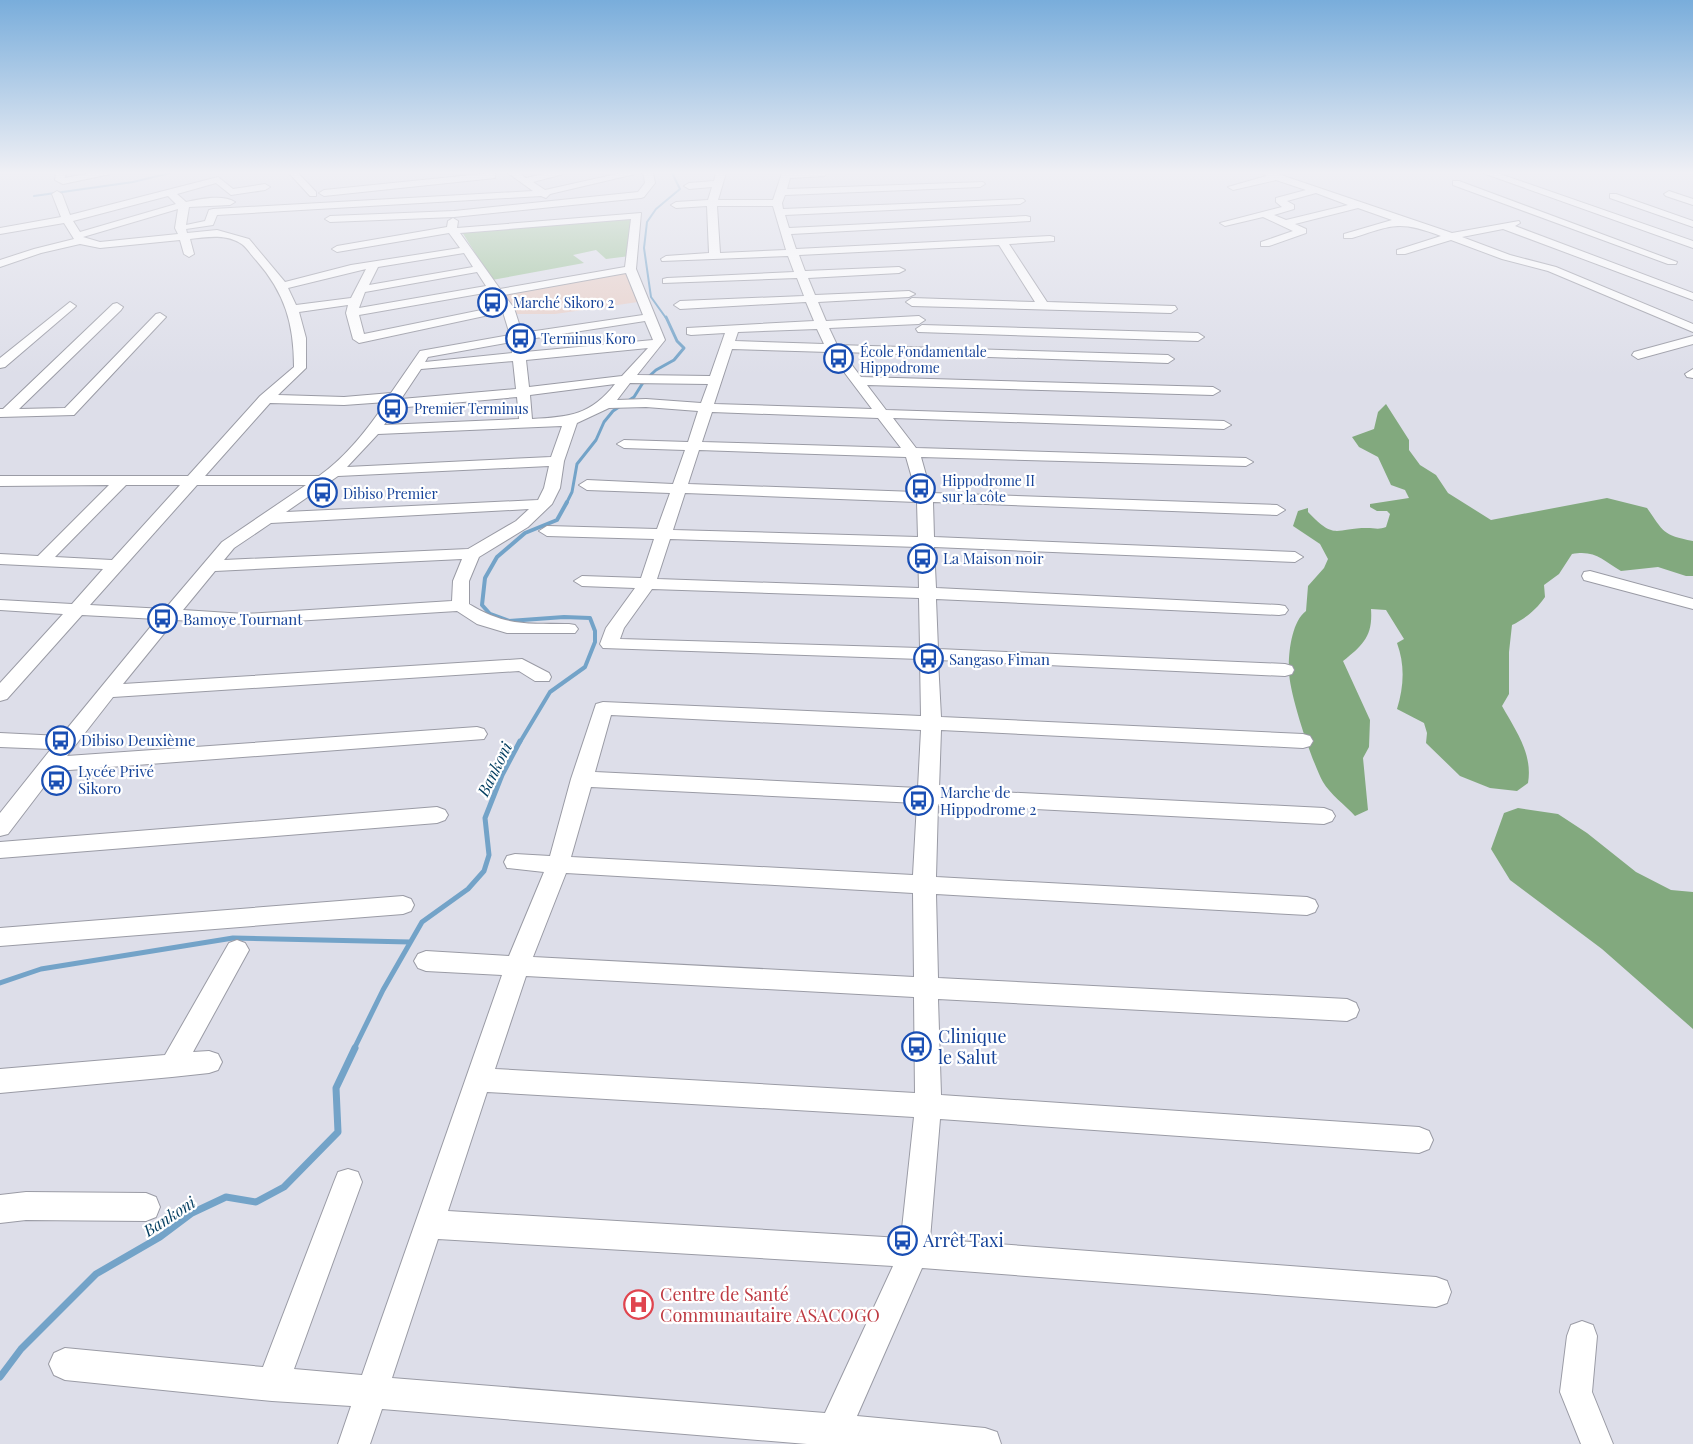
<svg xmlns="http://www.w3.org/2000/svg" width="1693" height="1444" font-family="'Playfair Display',serif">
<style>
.commercial{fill:#e8cfc8}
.green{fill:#9ec39b}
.forest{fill:#82a97e}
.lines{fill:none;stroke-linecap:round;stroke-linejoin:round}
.stream-far4{stroke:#73a3c8;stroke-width:2}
.stream-far3{stroke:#73a3c8;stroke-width:3}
.stream-far2{stroke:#73a3c8;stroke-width:4}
.stream-far1{stroke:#73a3c8;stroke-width:5}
.stream{stroke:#73a3c8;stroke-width:7}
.minor-casing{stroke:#9a9ba5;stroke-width:2}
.minor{fill:#fff;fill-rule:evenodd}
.labels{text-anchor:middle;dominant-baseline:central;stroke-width:4.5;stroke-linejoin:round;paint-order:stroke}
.far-transit-label{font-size:14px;fill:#164399;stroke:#fff;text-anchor:start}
.transit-label{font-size:15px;fill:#164399;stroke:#fff;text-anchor:start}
.water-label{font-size:16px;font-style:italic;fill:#003c5f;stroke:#fff}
.near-transit-label{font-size:18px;fill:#164399;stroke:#fff;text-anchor:start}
.near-health-label{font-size:18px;fill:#be3a42;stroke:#fff;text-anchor:start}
</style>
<rect width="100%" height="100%" fill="#dddee9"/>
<!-- commercial -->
<path class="commercial" d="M627,272L645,301L555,314H517L504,293Z"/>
<!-- green -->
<path class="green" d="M630,217V256L606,259L596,250L573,255L584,263L492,280L462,232Z"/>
<!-- forest -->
<path class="forest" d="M1386,404L1409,440V450L1420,465L1436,475L1448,493L1491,520L1607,498L1647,508C1664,532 1662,535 1693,541V576H1686L1658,567L1621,571C1602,560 1596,550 1572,554L1559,574L1544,585L1545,597C1536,610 1526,618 1512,625L1509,652V694L1502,706C1516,731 1533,754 1528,783L1517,791L1490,788L1460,776L1426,743L1427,733L1424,723L1397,709C1404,686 1405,665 1397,643L1404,639L1386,610L1371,609C1373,636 1363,645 1343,661L1370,720L1369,747L1363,758L1368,810L1355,816C1345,805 1330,794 1323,782C1312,762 1289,693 1289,671C1288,653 1292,621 1306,611L1308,586L1324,568L1328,559L1320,544L1293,526L1298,511L1308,508V512C1336,541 1334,528 1367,528C1374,528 1379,530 1386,527L1390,514L1387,511H1377L1370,507V504L1409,498L1405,490L1391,485L1378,457L1359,447L1352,437L1374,429L1378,412Z
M1518,808L1558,814L1587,833L1636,872L1671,890L1693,892V1029L1602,949L1510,880L1491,849L1504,813Z"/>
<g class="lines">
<!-- stream-far4 -->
<path class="stream-far4" d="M34,196L133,182L170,173
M666,318L651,297L644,248L647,222L656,209L680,189L672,173"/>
<!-- stream-far3 -->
<path class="stream-far3" d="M566,504L572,492L577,464L596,440L604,422L613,411L634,397L644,381L656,370L674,360L684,348L677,341L666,317"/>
<!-- stream-far2 -->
<path class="stream-far2" d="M520,742L550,692L585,667L595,642V631L590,618L564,617L509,621L490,614L482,605L485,578L497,557L525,533L557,520L567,502"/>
<!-- stream-far1 -->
<path class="stream-far1" d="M0,983L41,969L233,938L410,942
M354,1049L383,990L422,922L468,889L484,871L489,855L485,818L502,775L520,741"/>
<!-- stream -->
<path class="stream" d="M0,1377L21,1349L96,1274L160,1237L192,1213L226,1197L256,1202L284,1187L338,1132L336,1088L355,1048"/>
<defs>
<path id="minor" d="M56,173H66L65,178L92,173H115L63,184L55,180Z
M289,173H298L316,192V196H310Z
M491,173L495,174V178L324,196L319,193L324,190Z
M508,173H519L526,178L548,173H567L533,182L545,190L621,173H639L550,194L546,198L541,196L217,215L213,225L186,229L187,233L217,230L249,239L285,282L351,265L460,248L449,233L337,252L332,249L337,246L447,227L448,221L453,218L458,221L457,228L641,213L636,269L665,340L637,375L710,376L725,333L691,335L687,334V328L814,321L806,302L680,309L674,305L680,301L804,296L797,278L663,283V279L667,278L794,272L788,256L662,261L661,259L666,256L709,253L707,206L676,208L671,205L676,202L708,200L712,187L689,189L684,186L689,183L714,181L716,173H726L718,200H773L782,173H828L824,176L790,178L787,189L983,182L985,184L980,187L785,195L782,203L783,209L1023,199L1025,201L1020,204L785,215L789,228L1026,216L1030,217V221L791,234L796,249L1050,236L1054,237V241L1009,244L1047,302L1175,306L1177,309L1171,313L912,306L906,302L912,298L1035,302L999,245L799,255L805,271L899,267L905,270L899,273L808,278L815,295L909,291L915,294L909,297L818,302L826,321L919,316L925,320L919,324L829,328L837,345L1168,355L1174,359L1168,363L842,352L861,377L1213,387L1220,391L1213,395L867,385L886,410L1224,421L1231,425L1224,429L893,418L916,448L1246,458L1253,462L1246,466L921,457L931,493L1277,505L1285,510L1277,515L933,502L934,537L1295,552L1303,557L1295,562L934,547L936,588L1279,605L1285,606L1288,610L1285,614L1279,615L936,599L938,649L1285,664L1292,666L1294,670L1292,674L1285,676L938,660L941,717L1303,734L1310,736L1313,741L1310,746L1303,748L941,730L939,789L1324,808L1332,811L1335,816L1332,821L1324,824L938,804L936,877L1307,897L1315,900L1318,906L1315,912L1307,915L936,894L938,978L1347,999L1356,1003L1359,1010L1356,1017L1347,1021L938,999L941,1095L1419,1127L1429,1131L1433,1140L1429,1149L1419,1153L940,1119L930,1239L1436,1277L1447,1281L1451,1292L1447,1303L1436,1307L922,1268L857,1416L985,1428L997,1432L1001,1444H807L382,1409L370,1444H338L351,1406L272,1401L65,1380L54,1375L49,1364L54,1353L65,1348L263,1367L334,1182L338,1172L348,1169L358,1172L362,1182L294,1369L362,1375L502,975L426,971L418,968L414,961L418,954L426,951L509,956L544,872L507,868L504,862L507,856L515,854L550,856L571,779L596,704L603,702L921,716L920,659L603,648L600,644L606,628L635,588L582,586L574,581L582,576L641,578L654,539L547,536L539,531L547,526L657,529L670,493L587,490L579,485L587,480L673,484L685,450L624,448L617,444L624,440L688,442L698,411L646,407L609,408L577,423L564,461L560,488L552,504L528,527L479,557L469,581V604C507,627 526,623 569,624L575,625L578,629L575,633H507L477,624L457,611L245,624L175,620L123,684L522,659L549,673L551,677L549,681H535L519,671L113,697L67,756L477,727L484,729L487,734L484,739L56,771L8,834L0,836V813L51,749L0,747V733L61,736L157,619L82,615L7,699L0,701V683L63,614L0,610V600L72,604L103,569L0,564V554L38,556L109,485L0,486V476H188L260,396L294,367C294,324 285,293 256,260C251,255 246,246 240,243C225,234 207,237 190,239L194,254L189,257L184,254L180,240L100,248L80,244L41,253L0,267V260L34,249L74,239L64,223L0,234V228L61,217L52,194L57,191L62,194L70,215L218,177L233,189L265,184L270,187L265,190L231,195L216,183L177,194L186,202C200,199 223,194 235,202L230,205L189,207L186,225L205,221L209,210L213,209L533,191ZM168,196L176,204L80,232L73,221ZM717,206H773L786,250L720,253ZM178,209L175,228L178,234L100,242L83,237ZM631,219L625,267L500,289L460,233ZM464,253L473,267L369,285L378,267ZM366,269L351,298L296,305L288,288ZM477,272L486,286L359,308L365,292ZM626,273L643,315L522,333L514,308L504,295ZM490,292L501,306L364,334L359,315ZM348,305L346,313L353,339L359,343L503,312L510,335L420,351L391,393L344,397L278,395L306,368V338L299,312ZM645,321L653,340L525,352L523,340ZM817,329L824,344L735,341L738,332ZM511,342L512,353L425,362L428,357ZM648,348L622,376L529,387L526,360ZM732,349L829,352L872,409L714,404ZM513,361L516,389L401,399L421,369ZM630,383L708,384L701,403L646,399L617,400ZM615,384C591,415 569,417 532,419L530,395ZM517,397L519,419L384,425L396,408ZM386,402C368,429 346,457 319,476H205L270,403L344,405ZM712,412L878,418L901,448L702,442ZM562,426L551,457L347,467L378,434ZM699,450L906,457L916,492L688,484ZM549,466L544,488L538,500L286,512L338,476ZM126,485H180L112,560L55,557ZM197,485H306L222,542L165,609L90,605ZM685,493L917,502L918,537L673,530ZM529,509L516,521L468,549L224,560L234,548L271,523ZM670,539L918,547L919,588L657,579ZM462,559L453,581L452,601L245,614L183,610L215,571ZM652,589L919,598L920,648L620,639L624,628ZM611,715L921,730L918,788L595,772ZM591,787L917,803L913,875L571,857ZM566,873L913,893L914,977L533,957ZM526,976L914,997L915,1093L495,1069ZM487,1092L914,1117L901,1238L448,1211ZM438,1239L893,1266L825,1413L392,1378Z
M642,173H653L655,183L644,197L641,198L454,217L330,222L325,219L330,216L454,211L638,192L645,183L644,176Z
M1264,173H1275L1452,233L1519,221L1520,223L1515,226L1693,293V300L1503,229L1462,237L1510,255L1556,267L1693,324V332L1548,271L1502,259L1451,240L1405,254H1397V250L1441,236C1398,220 1394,225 1352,238H1344V234L1392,220L1358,208L1295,224L1306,229V233L1269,246H1261V242L1293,231L1263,217L1225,226L1220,223L1282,207L1276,202V198L1306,190L1276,180L1233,190L1228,187L1266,176ZM1316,193L1348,205L1286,220L1274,215L1294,209V205L1287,201Z
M1483,173H1497L1693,241V248Z
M1453,181H1459L1677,262L1676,264H1668L1453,185Z
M1669,191L1693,199V205L1666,196L1664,194Z
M1610,194H1616L1693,221V227L1610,198Z
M70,302L76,306L74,308L5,367L0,368V358Z
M117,303L123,307L121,310L19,409L65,408L156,314L160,313L166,317L74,415L0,417V409H3L113,304Z
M922,325L1198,333L1204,337L1198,341L918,332L916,329Z
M1693,336V344L1638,359L1632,355L1634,352Z
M1693,369V378L1687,377L1685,374Z
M1590,571L1693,599V609L1584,580L1582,576L1584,572Z
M437,807L445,810L448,815L445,820L437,823L0,858V842Z
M403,896L411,899L414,905L411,911L403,914L0,946V928Z
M237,940L245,943L249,950L193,1052L209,1051L218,1054L222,1062L218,1070L209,1073L172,1077L0,1093V1069L165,1055L229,943Z
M26,1192L146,1193L156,1197L160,1207L156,1217L146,1221L26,1220L0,1223V1195Z
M1582,1321L1593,1325L1597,1336L1592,1392L1613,1444H1581L1560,1392L1567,1336L1571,1325Z"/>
</defs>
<!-- minor casing -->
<use href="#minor" class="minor-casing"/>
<!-- minor -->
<use href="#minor" class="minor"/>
</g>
<!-- sky -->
<linearGradient id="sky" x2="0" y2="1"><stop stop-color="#79addb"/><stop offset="0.46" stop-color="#f0f0f5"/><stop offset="1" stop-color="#f0f0f5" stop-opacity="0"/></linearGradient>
<rect width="1693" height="375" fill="url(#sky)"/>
<!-- icons -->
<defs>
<symbol id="bus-ring" viewBox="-11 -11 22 22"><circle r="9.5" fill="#fff" stroke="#1a4fb4" stroke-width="1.5"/><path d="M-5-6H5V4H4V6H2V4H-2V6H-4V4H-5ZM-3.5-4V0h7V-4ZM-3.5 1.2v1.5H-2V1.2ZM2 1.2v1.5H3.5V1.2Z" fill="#1a4fb4"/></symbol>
<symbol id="hospital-ring" viewBox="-11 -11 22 22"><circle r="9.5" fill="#fff" stroke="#e0444e" stroke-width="1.5"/><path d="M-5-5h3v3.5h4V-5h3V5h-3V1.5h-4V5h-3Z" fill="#e0444e"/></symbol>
</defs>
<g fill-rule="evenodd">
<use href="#bus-ring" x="476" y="286" width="33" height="33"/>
<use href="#bus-ring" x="504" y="322" width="33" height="33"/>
<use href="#bus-ring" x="822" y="342" width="33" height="33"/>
<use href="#bus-ring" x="376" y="392" width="33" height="33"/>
<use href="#bus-ring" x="904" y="472" width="33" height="33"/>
<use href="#bus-ring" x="306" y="476" width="33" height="33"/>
<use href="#bus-ring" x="906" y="542" width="33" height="33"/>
<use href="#bus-ring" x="146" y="602" width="33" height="33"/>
<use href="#bus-ring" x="912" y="642" width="33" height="33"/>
<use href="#bus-ring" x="44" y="724" width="33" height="33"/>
<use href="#bus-ring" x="40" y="764" width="33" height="33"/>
<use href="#bus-ring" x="902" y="784" width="33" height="33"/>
<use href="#bus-ring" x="900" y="1030" width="33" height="33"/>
<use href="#bus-ring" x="886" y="1224" width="33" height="33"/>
<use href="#hospital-ring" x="622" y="1288" width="33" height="33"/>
</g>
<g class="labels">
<!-- far-transit labels -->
<g class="far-transit-label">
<text x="513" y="302">Marché Sikoro 2</text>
<text x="541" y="338">Terminus Koro</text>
<text x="860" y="351">École Fondamentale<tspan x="860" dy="16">Hippodrome</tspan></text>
<text x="414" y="408">Premier Terminus</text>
<text x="942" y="480">Hippodrome II<tspan x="942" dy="16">sur la côte</tspan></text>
<text x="343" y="493">Dibiso Premier</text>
</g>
<!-- transit labels -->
<g class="transit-label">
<text x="943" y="558">La Maison noir</text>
<text x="183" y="619">Bamoye Tournant</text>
<text x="949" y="659">Sangaso Fiman</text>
<text x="81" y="740">Dibiso Deuxième</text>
<text x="78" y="771">Lycée Privé<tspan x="78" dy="17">Sikoro</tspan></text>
<text x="940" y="792">Marche de<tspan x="940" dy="17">Hippodrome 2</tspan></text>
</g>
<!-- water labels -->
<g class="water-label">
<text transform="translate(494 769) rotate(-64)">Bankoni</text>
<text transform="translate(169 1216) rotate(-33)">Bankoni</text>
</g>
<!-- near-transit labels -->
<g class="near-transit-label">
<text x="938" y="1036">Clinique<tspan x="938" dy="21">le Salut</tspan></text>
<text x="923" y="1240">Arrêt Taxi</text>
</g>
<!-- near-health labels -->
<g class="near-health-label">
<text x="660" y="1294">Centre de Santé<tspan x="660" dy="21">Communautaire ASACOGO</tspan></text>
</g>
</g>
</svg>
